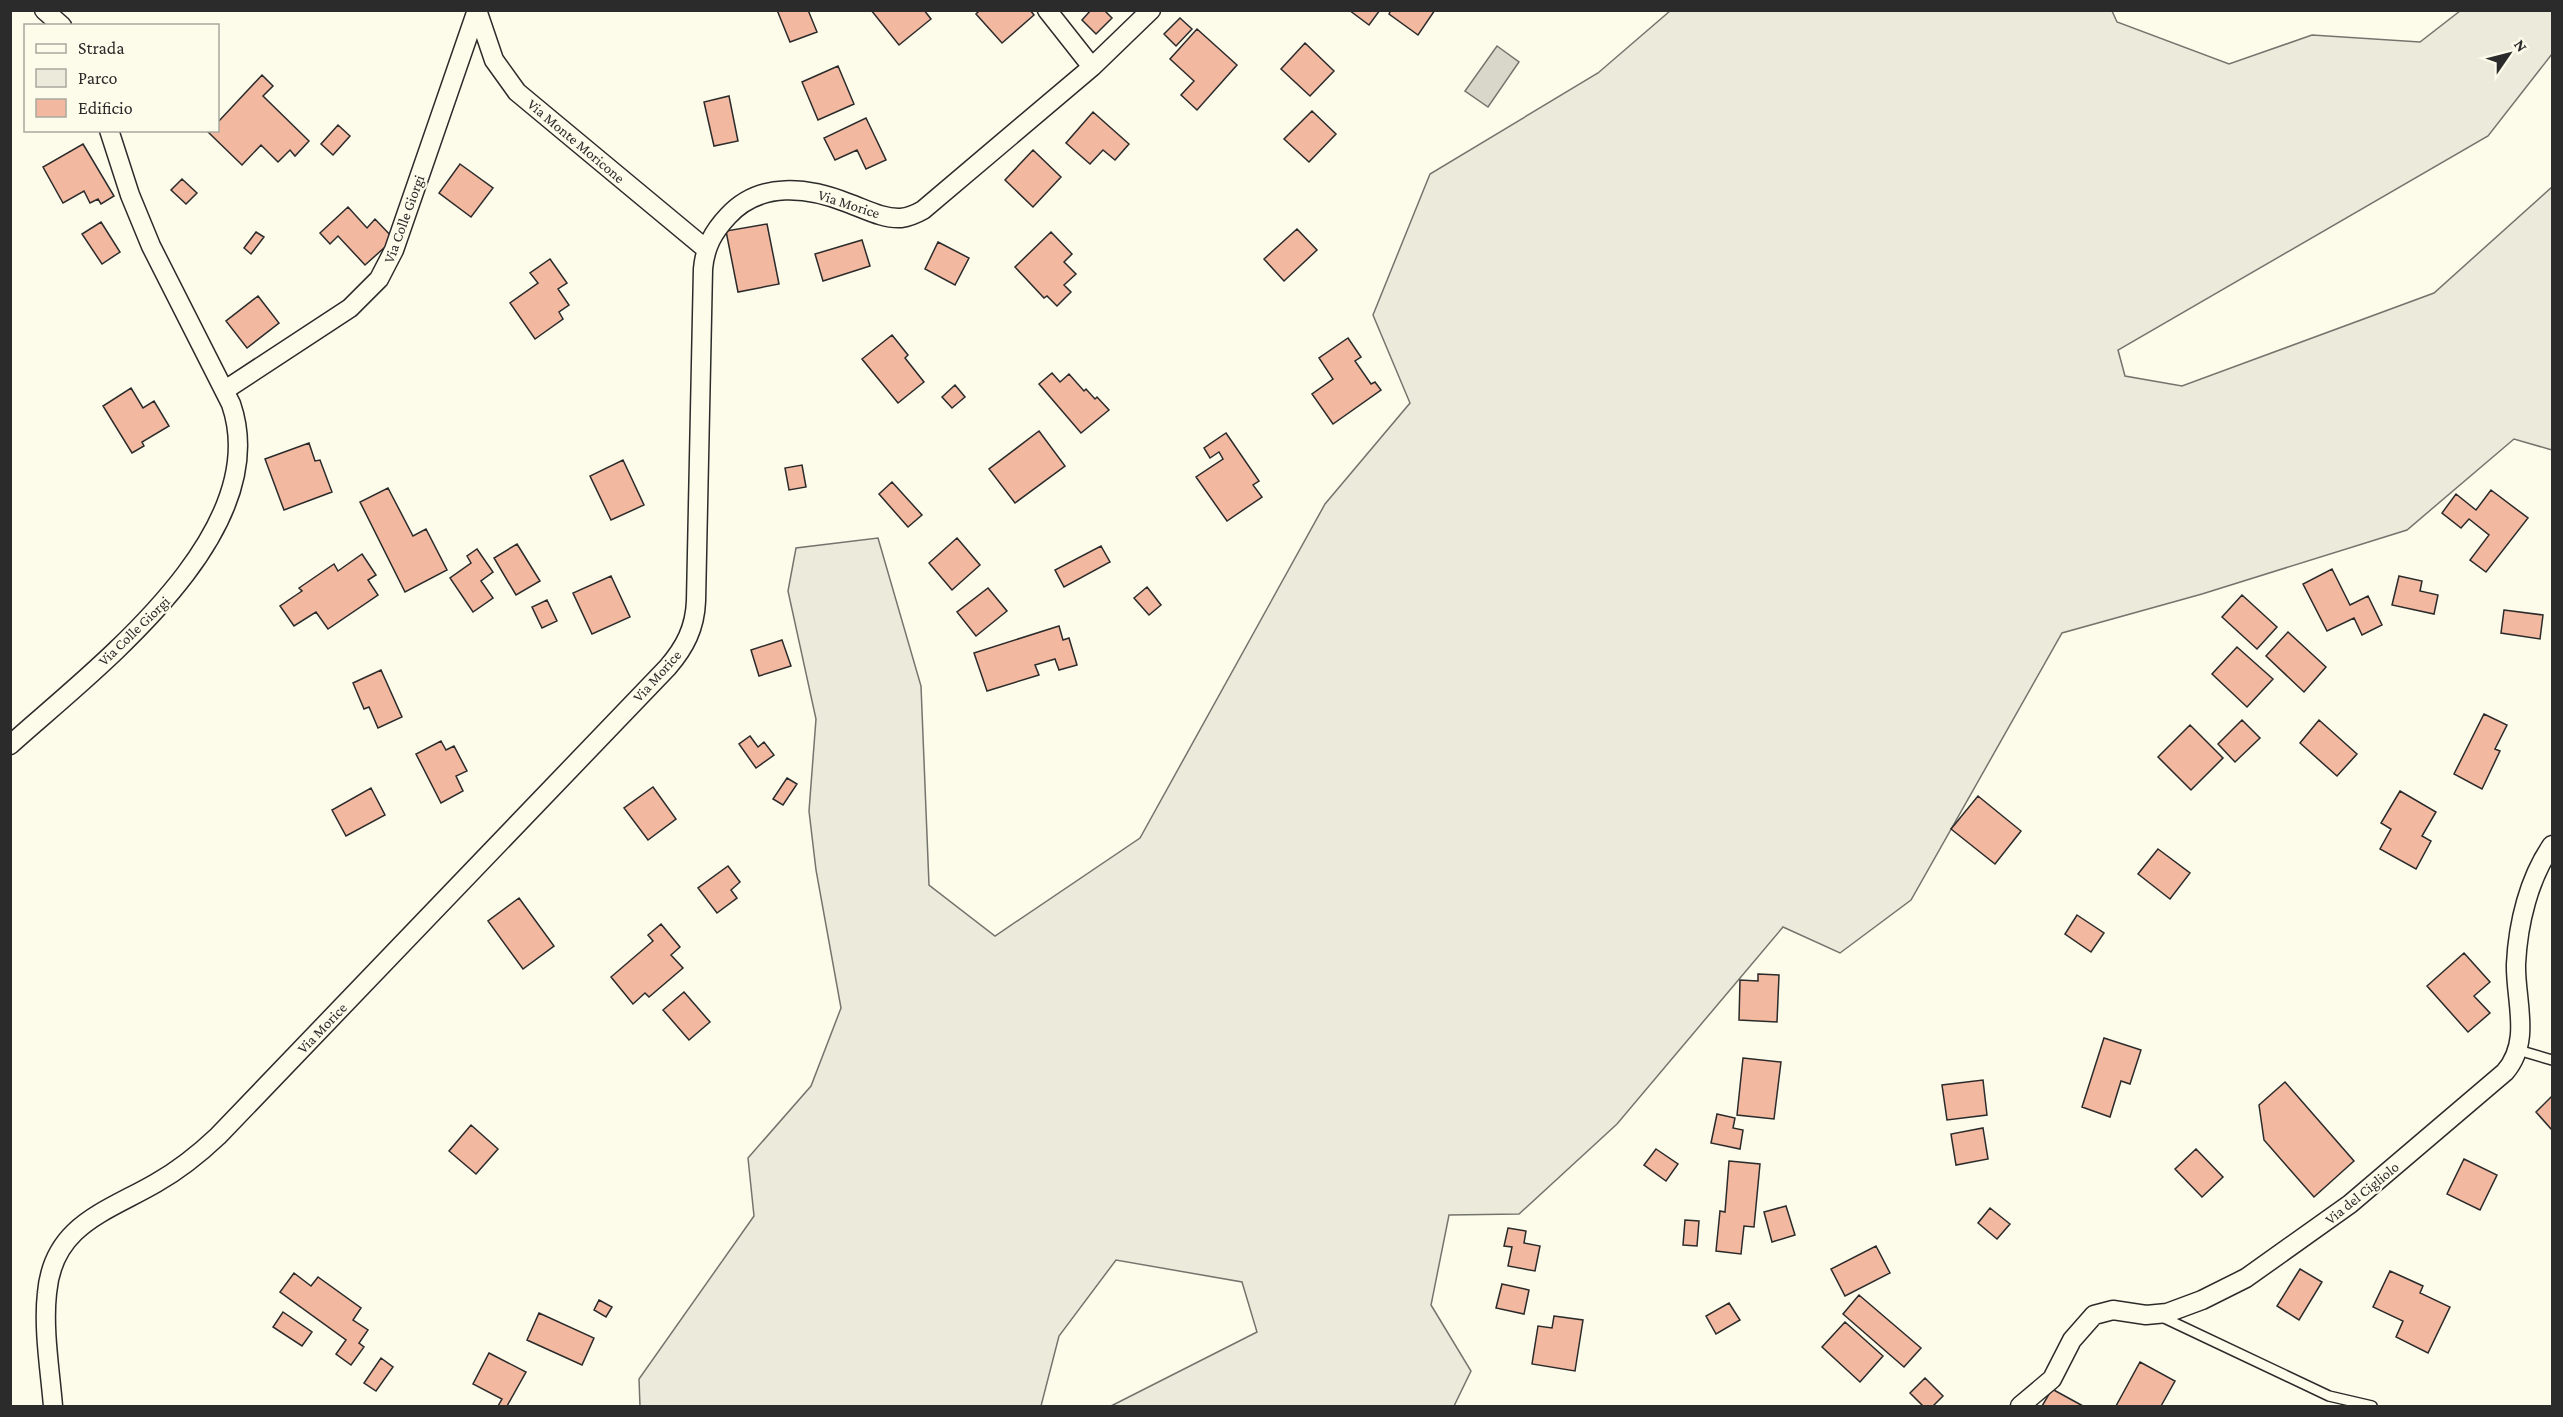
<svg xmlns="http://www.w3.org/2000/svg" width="2563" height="1417" font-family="'Crimson Pro',serif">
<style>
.green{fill:#ecebdb;stroke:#74746e;stroke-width:1.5}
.water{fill:#d8d7c9;stroke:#74746e;stroke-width:1.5}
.building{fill:#f2b8a0;stroke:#2b2b2b;stroke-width:1.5}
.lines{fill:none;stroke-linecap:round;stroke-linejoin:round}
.lane-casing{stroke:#2b2b2b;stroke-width:12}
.street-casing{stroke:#2b2b2b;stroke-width:21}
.lane{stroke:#fdfbea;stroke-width:9}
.street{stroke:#fdfbea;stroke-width:18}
.labels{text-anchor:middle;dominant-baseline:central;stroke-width:4.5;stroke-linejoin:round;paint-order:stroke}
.street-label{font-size:15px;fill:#2b2b2b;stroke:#fdfbea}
</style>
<rect width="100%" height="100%" fill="#fdfbea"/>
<!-- green -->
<path class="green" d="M1670,11H2112L2117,22L2229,64L2312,35L2420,42L2460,11H2552V54L2488,136L2118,350L2125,376L2182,386L2434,293L2552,187V450L2514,439L2407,530L2202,594L2062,633L1911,900L1840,953L1783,927L1617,1124L1519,1214L1449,1215L1431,1305L1471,1371L1454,1406H1111L1257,1332L1242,1282L1116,1260L1059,1336L1041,1406H640L639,1379L754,1216L748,1158L811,1086L841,1008L816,870L809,811L816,719L788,591L796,548L878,538L921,686L929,885L995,936L1140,838L1325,504L1410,403L1373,315L1430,174L1598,73Z"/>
<!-- water -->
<path class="water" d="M1497,46L1519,62L1488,107L1465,91Z"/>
<!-- building -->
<path class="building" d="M777,10H808L817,32L790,42Z
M871,10H924L931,19L899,45Z
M980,10H1030L1034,15L1002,43L976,14Z
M1091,10H1104L1112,18L1096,34L1082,20Z
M1349,10H1380L1369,25Z
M1391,10H1435L1418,35L1389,14Z
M1180,18L1192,29L1176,46L1164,34Z
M1197,29L1237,65L1197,110L1181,95L1194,81L1170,59Z
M1305,43L1334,71L1310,96L1281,69Z
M838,66L854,104L818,120L802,82Z
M262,75L273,86L263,96L309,141L295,156L290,150L278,162L261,145L242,165L208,132L218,130V122Z
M729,96L738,141L714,146L704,102Z
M1312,111L1336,134L1309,162L1284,139Z
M1093,112L1129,144L1115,160L1103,150L1090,164L1066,143Z
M866,118L886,160L866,169L857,150L835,160L824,138Z
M338,125L350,136L333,155L321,144Z
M83,144L114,196L101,204L98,199L90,203L84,191L63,203L43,167Z
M1033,150L1061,177L1033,207L1005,180Z
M460,164L493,188L471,217L439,193Z
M182,179L197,193L186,204L171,190Z
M348,207L367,228L375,219L394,239L365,265L338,236L330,244L320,233Z
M101,222L120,252L102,264L82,234Z
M767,224L779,284L738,292L726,231Z
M1297,229L1317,250L1284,281L1264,259Z
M256,232L264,237L251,254L244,248Z
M1051,232L1072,254L1064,262L1076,274L1064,285L1071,292L1057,306L1047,296L1044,298L1015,267Z
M862,240L870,266L823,281L815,254Z
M938,242L969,258L955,285L925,269Z
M550,259L567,283L558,289L569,305L559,312L563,319L535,339L510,303L538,283L530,273Z
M258,296L279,323L247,348L226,321Z
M892,335L908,355L905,358L924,382L898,403L862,359Z
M1348,338L1361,357L1355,361L1371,384L1375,382L1381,390L1333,424L1312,394L1333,379L1319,358Z
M1052,373L1060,382L1069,374L1084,391L1086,389L1095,399L1097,397L1109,410L1081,433L1039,384Z
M955,385L965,397L952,408L942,397Z
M131,388L143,408L154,401L169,426L142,442L144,446L132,453L103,406Z
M1039,431L1065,466L1015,503L989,469Z
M1226,433L1259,481L1253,485L1262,497L1227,521L1196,477L1223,459L1219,452L1210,458L1204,448Z
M309,443L315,461L320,460L332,492L284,510L265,459Z
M623,460L644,505L611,520L590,476Z
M802,465L806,487L789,490L785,468Z
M892,482L922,515L908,527L879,494Z
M388,488L413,536L426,529L447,570L405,592L360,502Z
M2491,490L2528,518L2486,572L2470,560L2489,535L2469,519L2461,528L2442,513L2456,494L2476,510Z
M957,538L980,565L952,590L929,563Z
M517,544L540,581L516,595L494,558Z
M1101,546L1110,562L1064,587L1055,570Z
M477,549L493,572L481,581L493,598L473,612L450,578L471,563L467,556Z
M362,554L376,575L368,580L378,595L328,629L316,612L294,626L280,606L302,591L299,588L334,564L338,571Z
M2332,569L2350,605L2368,596L2382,625L2362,635L2354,618L2327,631L2303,584Z
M611,576L630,617L592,634L573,593Z
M2399,576L2422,581L2420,591L2438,595L2434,614L2392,605Z
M1147,587L1161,605L1149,615L1134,598Z
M988,588L1007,611L976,636L957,612Z
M2242,595L2277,627L2257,649L2222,617Z
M547,600L557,621L542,628L532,607Z
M2504,610L2543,615L2540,639L2501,633Z
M1059,626L1063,640L1069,638L1077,665L1059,670L1055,659L1035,665L1039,675L987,691L974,653Z
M2288,632L2326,667L2304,692L2266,656Z
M782,640L791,666L759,676L751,650Z
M2237,647L2273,679L2247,707L2212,674Z
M381,670L402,717L378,728L369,707L364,709L353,683Z
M2484,714L2507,725L2495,749L2500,751L2482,789L2454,774Z
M2242,720L2260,738L2235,762L2218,744Z
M2319,720L2357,754L2337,776L2300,743Z
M2190,725L2223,758L2191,790L2158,757Z
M750,736L758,747L764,742L774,755L756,768L739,744Z
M441,741L446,750L454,746L467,771L456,776L463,791L441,803L416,754Z
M787,778L797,784L783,805L773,799Z
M653,787L676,819L648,840L624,808Z
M371,788L385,815L346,836L332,810Z
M2400,791L2436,812L2422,836L2431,841L2416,869L2380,849L2391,829L2381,823Z
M1978,796L2021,831L1995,864L1951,829Z
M2158,849L2190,873L2170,899L2138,874Z
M728,866L740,882L731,890L737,898L717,913L698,888Z
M519,898L554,946L523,969L488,921Z
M2077,915L2104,933L2091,952L2065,934Z
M661,924L680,947L671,955L683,968L649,997L645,993L633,1004L611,977L653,941L648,935Z
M2464,953L2490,982L2474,996L2490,1013L2468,1032L2427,986Z
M1758,974L1779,975L1777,1022L1739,1020L1740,980L1758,981Z
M684,992L710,1022L689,1040L663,1010Z
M2104,1038L2141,1050L2130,1084L2121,1081L2110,1117L2082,1107Z
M1743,1058L1781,1062L1774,1119L1737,1115Z
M1983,1080L1987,1115L1947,1120L1942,1085Z
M2285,1082L2354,1161L2314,1197L2264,1140L2259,1105Z
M2552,1096V1130L2536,1112Z
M1717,1114L1735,1118L1733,1128L1743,1130L1740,1149L1711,1143Z
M471,1125L498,1149L476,1174L449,1151Z
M1983,1128L1988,1159L1956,1165L1951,1134Z
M1656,1149L1678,1164L1666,1181L1644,1165Z
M2196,1149L2223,1177L2202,1197L2175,1169Z
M2464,1159L2497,1175L2480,1210L2447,1194Z
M1729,1161L1760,1164L1754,1227L1744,1226L1741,1254L1716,1251L1720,1211L1725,1212Z
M1786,1206L1795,1235L1772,1242L1764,1212Z
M1990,1208L2010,1224L1997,1239L1978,1223Z
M1685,1220L1699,1221L1697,1246L1683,1245Z
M1508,1228L1526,1231L1524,1243L1540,1246L1535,1271L1508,1266L1512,1247L1504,1246Z
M1876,1246L1890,1273L1845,1296L1831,1269Z
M2300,1269L2322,1282L2299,1320L2277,1306Z
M2390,1271L2423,1286L2420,1293L2450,1307L2428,1353L2396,1337L2403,1321L2373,1307Z
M294,1273L311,1286L318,1277L361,1308L353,1320L368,1330L359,1343L364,1347L351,1365L336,1354L346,1340L280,1292Z
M1502,1284L1529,1290L1524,1314L1496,1308Z
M1859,1295L1921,1348L1904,1367L1843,1314Z
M599,1300L612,1307L606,1317L594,1310Z
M1729,1303L1740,1320L1716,1334L1706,1316Z
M283,1312L312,1332L302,1346L273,1327Z
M539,1313L594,1338L582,1365L527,1340Z
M1554,1316L1583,1320L1575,1371L1532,1364L1538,1326L1552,1328Z
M1845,1322L1883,1356L1860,1382L1822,1347Z
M489,1353L526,1372L507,1406H498L502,1399L473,1384Z
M381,1358L393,1367L376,1391L364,1383Z
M2140,1362L2175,1381L2161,1406H2116Z
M1925,1378L1943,1396L1933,1406H1923L1910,1393Z
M2052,1389L2083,1406H2042Z"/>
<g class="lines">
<defs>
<path id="lane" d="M2518,1050L2552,1060
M2160,1316L2329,1396L2372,1406"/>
<path id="street" d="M44,10L62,26
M477,10L494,60L517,92L706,249
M1047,10L1092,67
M225,390L350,308L379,279L394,250L477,10
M10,745C93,670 276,534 231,404L151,246L130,195L109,130
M53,1406C50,1370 43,1329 47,1293C53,1225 106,1212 156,1183C179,1170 199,1154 218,1136L668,667C685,647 695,628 696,601L703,269C705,247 713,232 728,216C760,181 808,187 848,203C865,209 883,219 901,218C909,217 916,214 923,210L1092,67L1151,10
M2020,1406L2052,1379L2072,1340L2094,1315L2113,1310L2146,1315L2167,1313L2202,1300L2246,1278L2350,1204L2505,1072C2532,1041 2515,1000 2516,964C2518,923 2529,878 2552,845"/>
</defs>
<!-- lane casing -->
<use href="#lane" class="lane-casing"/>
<!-- street casing -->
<use href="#street" class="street-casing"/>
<!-- lane -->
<use href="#lane" class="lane"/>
<!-- street -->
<use href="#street" class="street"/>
</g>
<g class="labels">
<!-- street labels -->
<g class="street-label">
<text transform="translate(576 141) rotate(40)">Via Monte Moricone</text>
<text transform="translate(849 204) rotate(18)">Via Morice</text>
<text transform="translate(404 219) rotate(-70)">Via Colle Giorgi</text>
<text transform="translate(134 631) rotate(-44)">Via Colle Giorgi</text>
<text transform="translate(657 676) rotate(-48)">Via Morice</text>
<text transform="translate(322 1028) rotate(-46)">Via Morice</text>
<text transform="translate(2362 1193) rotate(-39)">Via del Cigliolo</text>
</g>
</g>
<!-- border -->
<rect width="2563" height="1417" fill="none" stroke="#2b2b2b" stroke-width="24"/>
<!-- legend -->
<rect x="24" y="24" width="195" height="108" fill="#fdfbea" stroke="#a9a89e" stroke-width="1.5"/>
<rect x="36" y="44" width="30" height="9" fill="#fdfbea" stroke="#a9a89e" stroke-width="1.5"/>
<text x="78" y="54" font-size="18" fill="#2b2b2b">Strada</text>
<rect x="36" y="69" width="30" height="18" fill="#ecebdb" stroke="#a9a89e" stroke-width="1.5"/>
<text x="78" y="84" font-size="18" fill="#2b2b2b">Parco</text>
<rect x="36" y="99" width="30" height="18" fill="#f2b8a0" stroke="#a9a89e" stroke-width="1.5"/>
<text x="78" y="114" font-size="18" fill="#2b2b2b">Edificio</text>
<!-- north arrow -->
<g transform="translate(2509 54) rotate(55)" stroke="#fdfbea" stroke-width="4.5" paint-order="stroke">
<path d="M0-4.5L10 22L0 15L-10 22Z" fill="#2b2b2b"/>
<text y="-9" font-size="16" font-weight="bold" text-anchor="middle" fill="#2b2b2b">N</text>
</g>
</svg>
